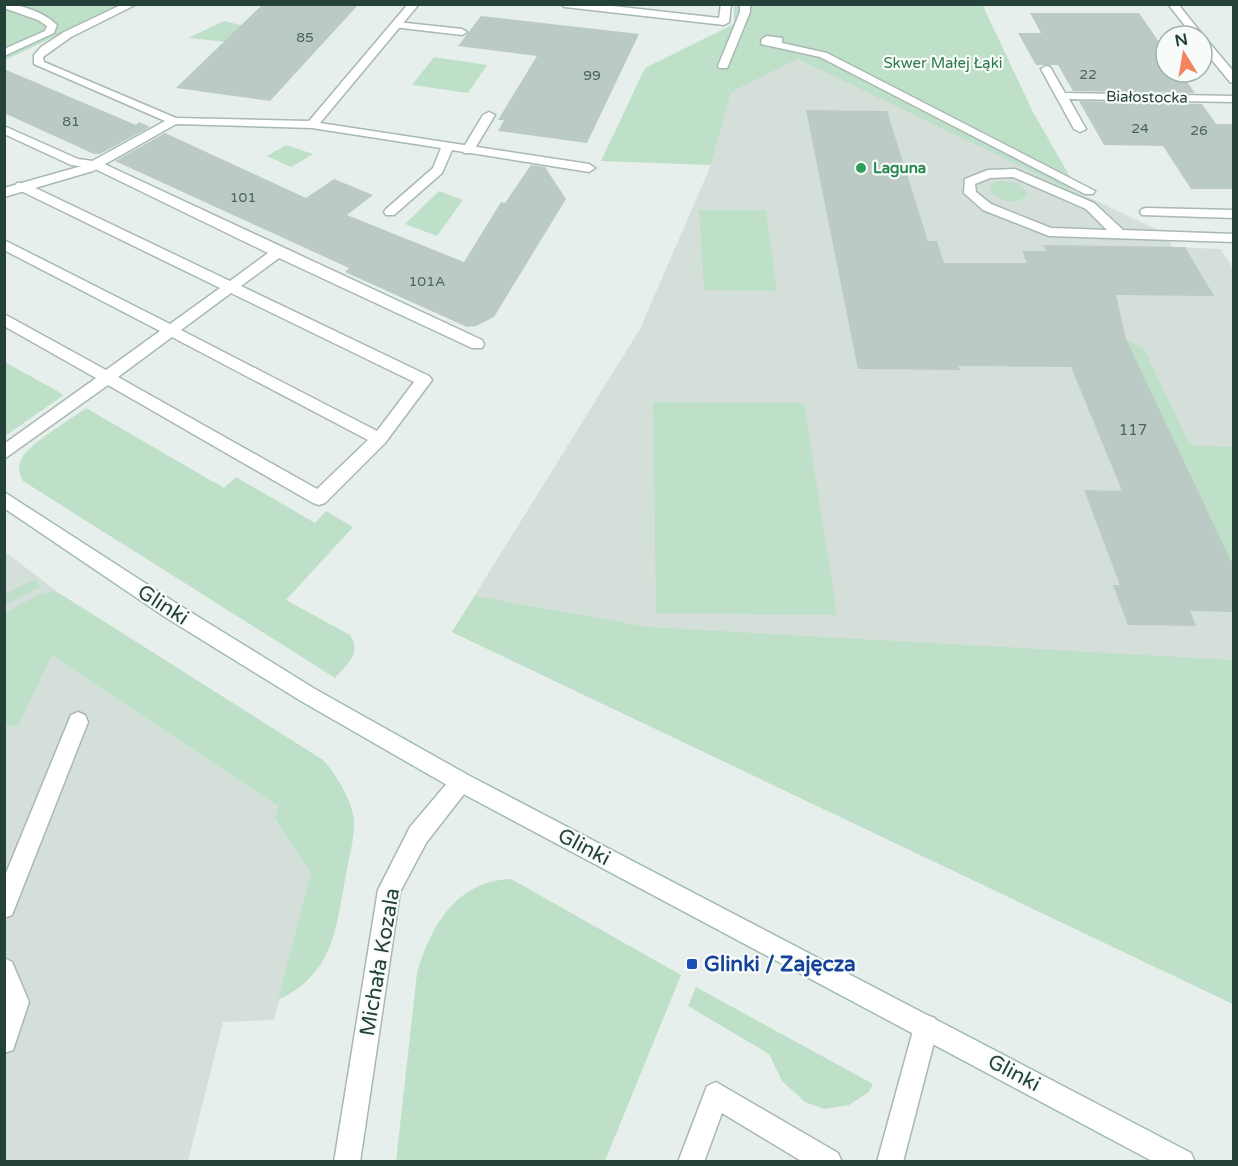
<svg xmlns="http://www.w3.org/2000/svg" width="1238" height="1166" font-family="'Varela Round',sans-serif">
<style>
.built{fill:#d4dfda}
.green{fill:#bfe0c8}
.building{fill:#bbcac4}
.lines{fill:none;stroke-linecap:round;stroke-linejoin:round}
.lane-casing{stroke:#a8b8b2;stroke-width:3}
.street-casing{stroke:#a8b8b2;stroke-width:3}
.secondary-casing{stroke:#a4bbb3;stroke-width:3}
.lane{fill:#fff;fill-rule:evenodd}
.street{fill:#fff;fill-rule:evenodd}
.secondary{fill:#fff;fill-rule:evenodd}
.leisure-dot{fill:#2e9e5b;stroke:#f7fbf9;stroke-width:2}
.transit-dot{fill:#1a4fb4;stroke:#f7fbf9;stroke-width:2}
.labels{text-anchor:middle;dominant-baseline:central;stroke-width:4.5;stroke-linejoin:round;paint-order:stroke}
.far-number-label{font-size:14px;fill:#4a645c}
.far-park-label{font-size:15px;fill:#2d7a4b;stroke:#f7fbf9}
.far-street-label{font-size:15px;fill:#24423a;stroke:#f7fbf9}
.far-leisure-label{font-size:15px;font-weight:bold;fill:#27864d;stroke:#f7fbf9;text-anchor:start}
.number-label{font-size:15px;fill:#4a645c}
.near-street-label{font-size:21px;fill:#24423a;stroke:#f7fbf9}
.near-transit-label{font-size:21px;font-weight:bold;fill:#164399;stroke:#f7fbf9;text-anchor:start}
</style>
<rect width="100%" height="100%" fill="#e6efeb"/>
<!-- built -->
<path class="built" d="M798,59L1164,233L1173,247L1221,249L1233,269V447L1167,446L1233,590V1004L452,632L640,329L711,165L731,91Z
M4,551L59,593L52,655L278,806L275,821L311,872L274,1020L223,1022L188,1161H5Z"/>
<!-- green -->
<path class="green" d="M982,4L1033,112L1073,182L1065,178L1070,190L798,59L731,92L711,165L601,161L645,68L734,24V5Z
M4,5H121L5,60Z
M224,21L256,29L228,42L188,38Z
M434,57L487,65L468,93L412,85Z
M286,145L313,154L291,167L267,156Z
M998,181C1010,181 1024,182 1027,195C1017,206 999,202 990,190L992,185Z
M439,191L463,200L437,236L405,224Z
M699,210H766L777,291L704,290Z
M1126,339L1144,349L1190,445L1233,447V590L1166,445Z
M5,362L64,395L5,436Z
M653,402L804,403L837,615L656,613Z
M86,408L224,488L236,477L315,523L326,511L353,527L286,600L350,635C362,654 347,664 335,678L23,481C19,473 17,466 22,458C29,444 71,419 86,408Z
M31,581H36L40,587L5,605V594Z
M52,591L59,593L323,760C335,772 353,803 354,820C355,837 349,857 346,874C336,928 334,974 278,1000L311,872L275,820L278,806L52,655L18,726H5V613L38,595Z
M475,596L648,627L1233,660V1004L452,632Z
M511,879L681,975L605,1161H396L417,973C431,926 456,881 511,879Z
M696,987L873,1084L869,1092L849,1105L824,1109L805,1102L782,1081L769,1054L688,1006Z"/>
<!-- building -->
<path class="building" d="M263,4H359L270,101L176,88Z
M1030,13H1139L1166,52V72H1180L1195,93L1073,91L1058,65H1036L1018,33H1041Z
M481,16L639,34L587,143L498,131L504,120H498L537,56L458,46Z
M4,69L136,125L139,122L150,127L100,154H94L4,113Z
M1079,101L1202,104L1216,124H1233V189H1191L1163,146L1104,145Z
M806,110L887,111L928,241H937L944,263H1027L1022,251H1046L1043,245L1185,247L1214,296L1116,295L1126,339L1233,565V612L1190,611L1196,626L1128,625L1113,585H1120L1084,490L1122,491L1071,367L958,366L960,370L858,369Z
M165,133L306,198L334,179L373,195L347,215L464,262L501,202L505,203L531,165L545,167L566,199L494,317L476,326L467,327L345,272L349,268L115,161Z"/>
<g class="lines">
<defs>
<path id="lane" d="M4,4C21,4 45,13 57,25L54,33L4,56V49L45,31L47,26L38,20L4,8Z
M397,22L462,29L467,32L462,35L393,27V23Z
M489,112L495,115L474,150L472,153H464L462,150L483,115Z
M4,126L78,159L100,162L482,340L484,344L482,348H472L279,258L241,286L429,376L432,380L385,443L325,503L319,505L313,503L108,385L4,459V444L96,378L4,326V314L106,370L160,331L4,250V240L170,324L220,288L17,189L15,186L17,183H25L230,281L268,253L93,168L71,165L4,134ZM231,293L414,382L377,431L181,330ZM172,337L368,440L317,489L118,377Z
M1015,169L1094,203L1123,230L1234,234V242L1049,236L983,210L964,193L965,179L988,170ZM1013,177L1086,209L1107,230L1051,228L991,204L976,192L975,184L990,178Z
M1146,208L1234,210V218L1142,215L1140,212L1142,209Z
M78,712L85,715L88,722L12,915L4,918V878L71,715Z
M4,958L12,962L29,1002L13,1050L4,1053Z
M926,1015L935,1018L938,1027L903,1162H877L914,1027L917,1018Z
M716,1082L838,1153L842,1162H803L722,1113L704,1162H678L707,1086Z"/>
<path id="street" d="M123,4H137L71,37L43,57L44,62L176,118L309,121L408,4H419L320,123L589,164L595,168L589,172L452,150L442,173L394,215H386L384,212L386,209L433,168L441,148L312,128L176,124L93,171L4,197V188L85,165L165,121L34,64V55L41,47L64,32Z
M560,4H595L719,18L721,4H731L729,22L724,25L565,7Z
M740,4H750V12L728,66L727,68H719L718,66L740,12Z
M1168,4H1178L1202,34L1203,36L1202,38L1193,36Z
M767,36L782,38V43L827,53L1095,191L1093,194H1085L820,57L761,44L762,39Z
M1202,38L1206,39L1234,72V83L1230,82L1202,48Z
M1046,66L1050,67L1065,93L1234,96V102L1069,99L1086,129L1080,132L1074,129L1041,69Z
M461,772L468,775L471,782L468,789L426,843L400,892L360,1162H334L378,890L410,827L454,775Z"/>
<path id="secondary" d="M4,492L179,605L315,689L468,775L1191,1153L1195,1162H1154L454,789L301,701L165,617L4,508Z"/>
</defs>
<!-- lane casing -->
<use href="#lane" class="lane-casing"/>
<!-- street casing -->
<use href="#street" class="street-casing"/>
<!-- secondary casing -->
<use href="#secondary" class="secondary-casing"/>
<!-- lane -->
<use href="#lane" class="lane"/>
<!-- street -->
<use href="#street" class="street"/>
<!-- secondary -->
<use href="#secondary" class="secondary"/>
</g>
<!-- markers -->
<circle class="leisure-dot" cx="861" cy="168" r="6"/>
<rect class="transit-dot" x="686" y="958" width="12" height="12" rx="3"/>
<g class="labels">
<!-- far-number labels -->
<g class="far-number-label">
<text x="305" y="37">85</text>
<text x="1088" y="74">22</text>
<text x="592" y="75">99</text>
<text x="71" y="121">81</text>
<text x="1140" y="128">24</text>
<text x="1199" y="130">26</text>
<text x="243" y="197">101</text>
<text x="427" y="281">101A</text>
</g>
<!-- far-park labels -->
<g class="far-park-label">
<text x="943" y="63">Skwer Małej Łąki</text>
</g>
<!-- far-street labels -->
<g class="far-street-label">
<text transform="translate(1147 97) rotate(1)">Białostocka</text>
</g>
<!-- far-leisure labels -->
<g class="far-leisure-label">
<text x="873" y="168">Laguna</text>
</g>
<!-- number labels -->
<g class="number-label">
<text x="1133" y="430">117</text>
</g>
<!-- near-street labels -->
<g class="near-street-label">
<text transform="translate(163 605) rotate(33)">Glinki</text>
<text transform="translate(584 847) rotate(28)">Glinki</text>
<text transform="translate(380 962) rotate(-80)">Michała Kozala</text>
<text transform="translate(1014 1073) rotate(28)">Glinki</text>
</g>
<!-- near-transit labels -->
<g class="near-transit-label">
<text x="704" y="964">Glinki / Zajęcza</text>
</g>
</g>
<!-- border -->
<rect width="1238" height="1166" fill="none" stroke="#24423a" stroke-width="12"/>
<!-- north arrow -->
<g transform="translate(1184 54) rotate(349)"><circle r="28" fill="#f7fbf9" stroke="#a3b1ad" stroke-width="1.5"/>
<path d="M0-4.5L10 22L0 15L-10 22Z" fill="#f4845f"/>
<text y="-9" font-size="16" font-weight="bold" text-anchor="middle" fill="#24423a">N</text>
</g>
</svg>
